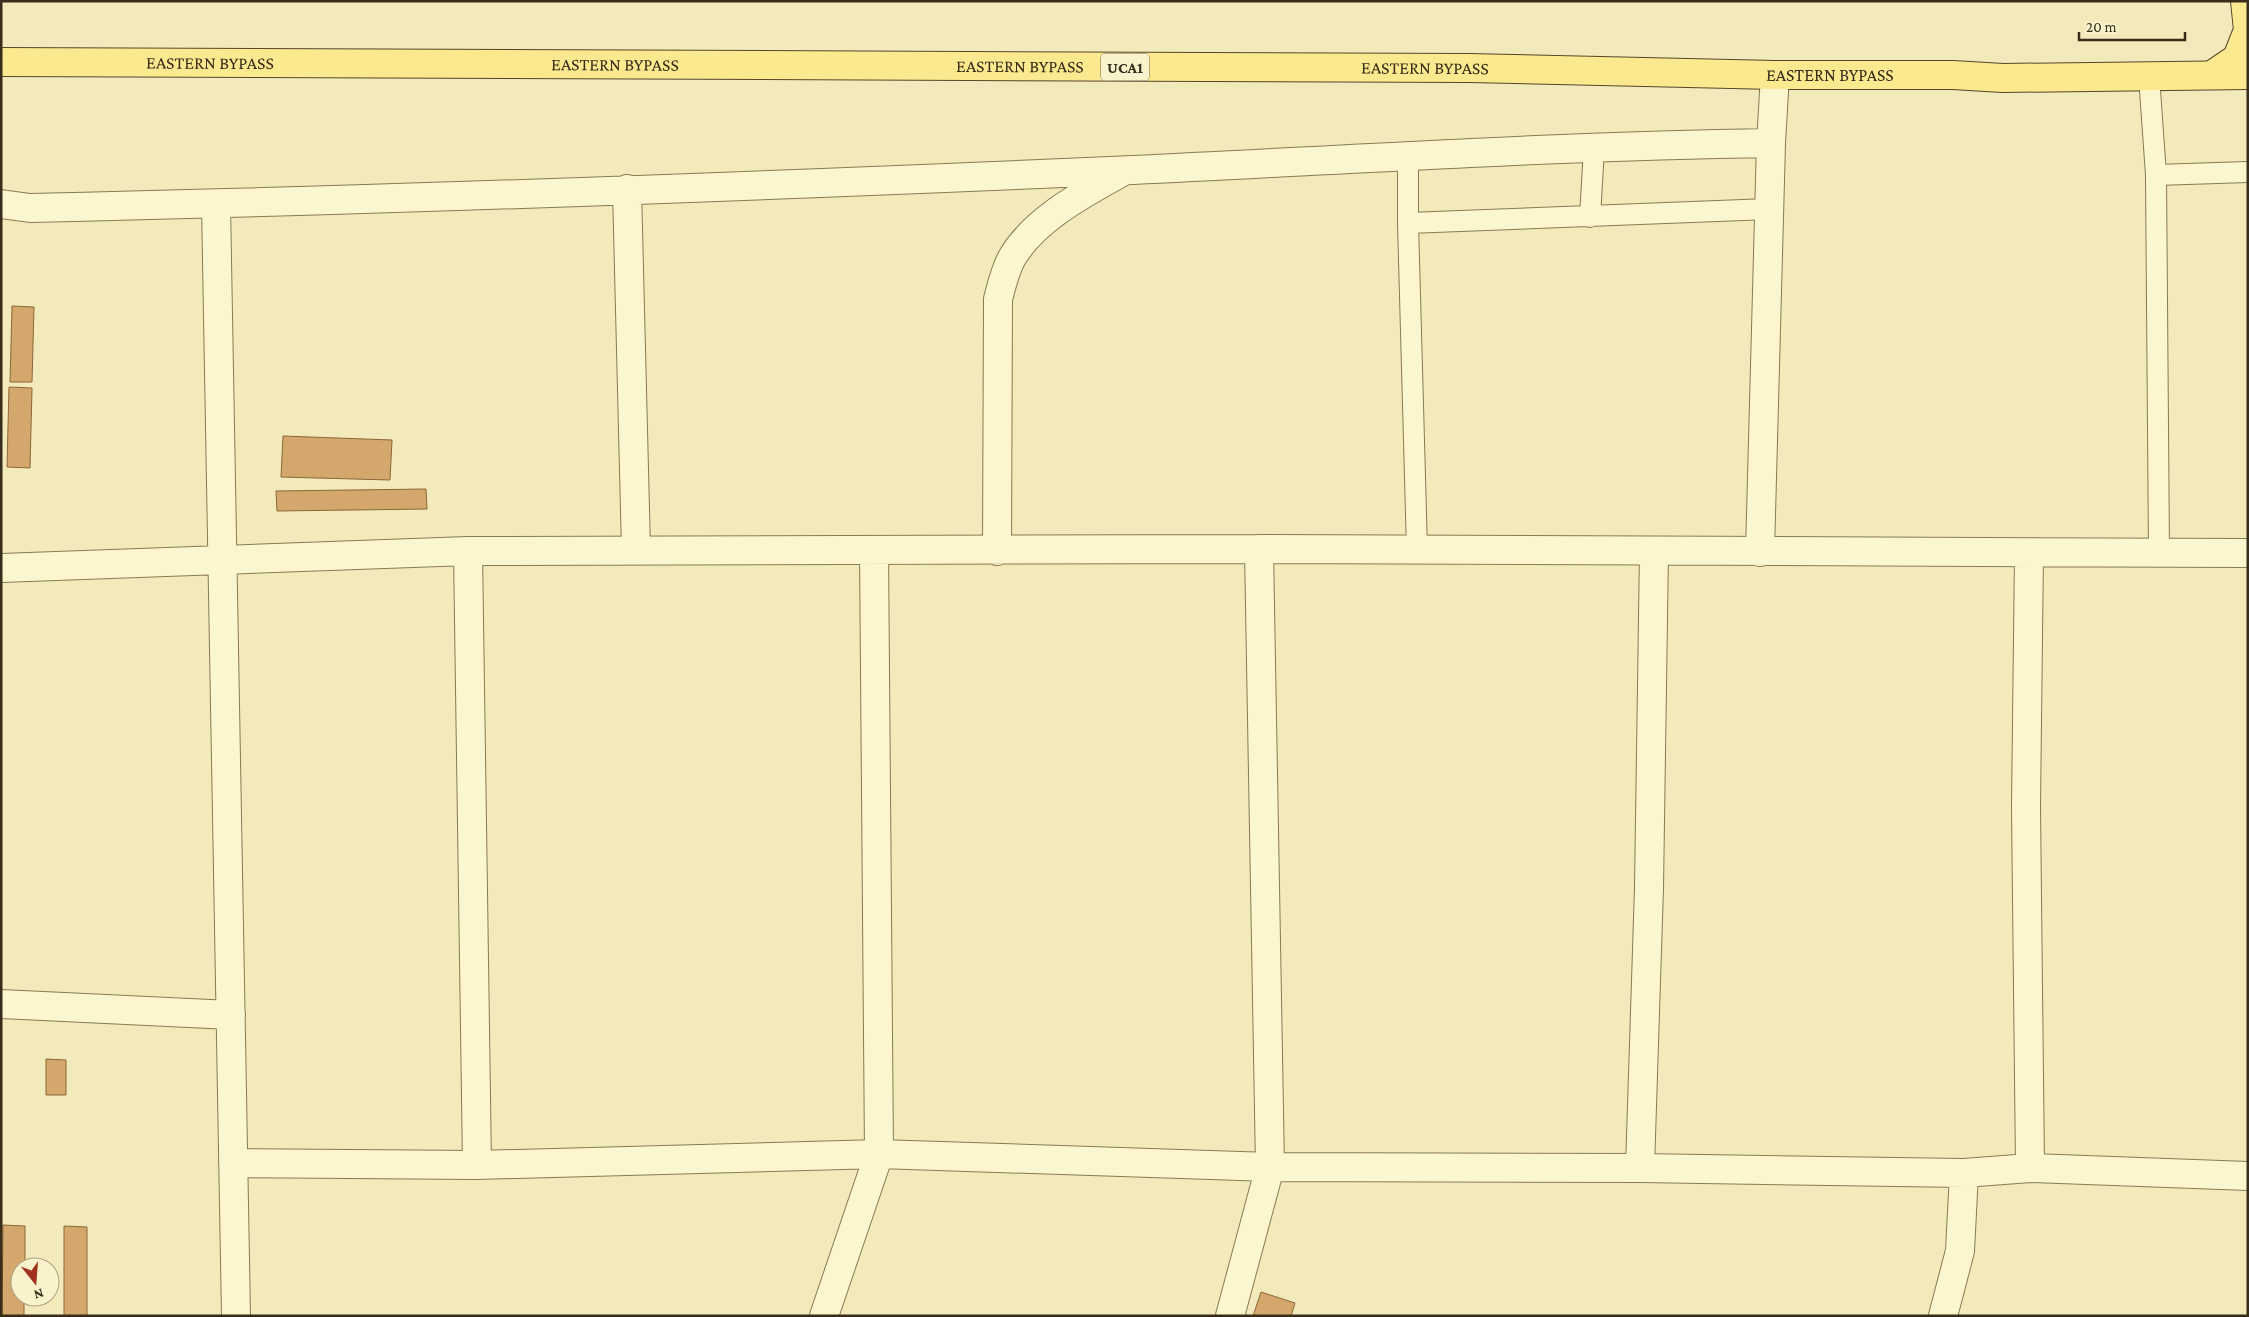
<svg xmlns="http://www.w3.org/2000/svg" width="2249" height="1317" font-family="'Crimson Pro',serif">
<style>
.building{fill:#d4a86d;stroke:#8c6637}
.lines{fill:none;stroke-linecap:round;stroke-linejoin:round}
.lane-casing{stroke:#8a7953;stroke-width:22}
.street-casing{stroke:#8a7953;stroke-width:30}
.primary-casing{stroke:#574629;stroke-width:30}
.lane{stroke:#fcf6cf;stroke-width:20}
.street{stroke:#fcf6cf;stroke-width:28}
.primary{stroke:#fae98e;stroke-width:28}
.labels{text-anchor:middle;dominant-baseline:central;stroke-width:4.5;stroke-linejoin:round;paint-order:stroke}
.shield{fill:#f9f2cb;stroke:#72684f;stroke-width:1}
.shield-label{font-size:16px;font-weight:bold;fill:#382d1a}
.street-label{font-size:18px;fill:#382d1a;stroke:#f9f2cb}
</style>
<rect width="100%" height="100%" fill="#f2eabb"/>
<!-- building -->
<path class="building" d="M12,306L34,307L32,382H10Z
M9,387L32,388L30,468L7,467Z
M283,436L392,440L390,480L281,477Z
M426,489L427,509L277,511L276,491Z
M46,1059L66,1060V1095H46Z
M3,1225L25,1226V1267H20V1297H24V1316H2Z
M64,1226L87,1227V1316H64Z
M1261,1292L1295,1303L1291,1316H1253Z"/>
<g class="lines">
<defs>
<path id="lane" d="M2149,76L2156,175L2159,553
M1408,157V223L1769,209
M2156,175L2248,172
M1590,217L1594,148
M1408,223L1417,550"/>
<path id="street" d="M627,189L636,550
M1,204L30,208C397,200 765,186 1133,170C1345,160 1558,146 1771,143
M216,204L236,1316
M468,551L477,1165
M997,551L998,299C1002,285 1005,269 1013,256C1036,218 1085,193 1122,172
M1760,552L1771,143L1775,75
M2029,553L2026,807L2030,1168
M1,568L468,551L1259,549L2248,553
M1,1004L231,1015
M233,1163L477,1165L879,1154L1270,1167L1640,1168L1964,1173L2030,1168L2248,1176
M1640,1168L1649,888L1654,551
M824,1316L879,1154L874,550
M1230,1316L1270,1167L1259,549
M1943,1316L1960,1251L1964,1173"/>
<g id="primary">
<path id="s1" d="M1,62L1469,68L1775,75H1953L2003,78L2248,75"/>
<path d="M2212,75L2237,58L2248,30L2245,1"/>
</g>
</defs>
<!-- lane casing -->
<use href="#lane" class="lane-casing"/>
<!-- street casing -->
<use href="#street" class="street-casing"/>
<!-- primary casing -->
<use href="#primary" class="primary-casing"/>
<!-- lane -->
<use href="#lane" class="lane"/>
<!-- street -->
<use href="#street" class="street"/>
<!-- primary -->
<use href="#primary" class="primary"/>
</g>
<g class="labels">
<!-- shield labels -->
<rect class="shield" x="1101" y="53.5" width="48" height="27" rx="4"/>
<g class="shield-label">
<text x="1125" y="67">UCA1</text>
</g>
<!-- street labels -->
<g class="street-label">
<text stroke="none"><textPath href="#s1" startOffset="209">EASTERN BYPASS</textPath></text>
<text stroke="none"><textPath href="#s1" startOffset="614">EASTERN BYPASS</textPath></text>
<text stroke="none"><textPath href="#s1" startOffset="1019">EASTERN BYPASS</textPath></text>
<text stroke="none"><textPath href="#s1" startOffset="1424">EASTERN BYPASS</textPath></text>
<text stroke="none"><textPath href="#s1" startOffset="1829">EASTERN BYPASS</textPath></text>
</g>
</g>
<!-- border -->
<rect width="2249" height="1317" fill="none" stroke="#382d1a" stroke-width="5"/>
<!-- north arrow -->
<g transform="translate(35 1282) rotate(163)"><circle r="24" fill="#f9f2cb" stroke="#aca384"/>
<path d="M0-4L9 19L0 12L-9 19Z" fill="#9f311e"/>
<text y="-8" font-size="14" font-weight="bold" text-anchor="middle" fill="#382d1a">N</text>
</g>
<!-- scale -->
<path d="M2079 32v8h106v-8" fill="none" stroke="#382d1a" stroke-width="2.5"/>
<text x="2086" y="32" font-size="15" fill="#382d1a" stroke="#f9f2cb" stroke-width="4" paint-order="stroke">20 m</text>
</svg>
